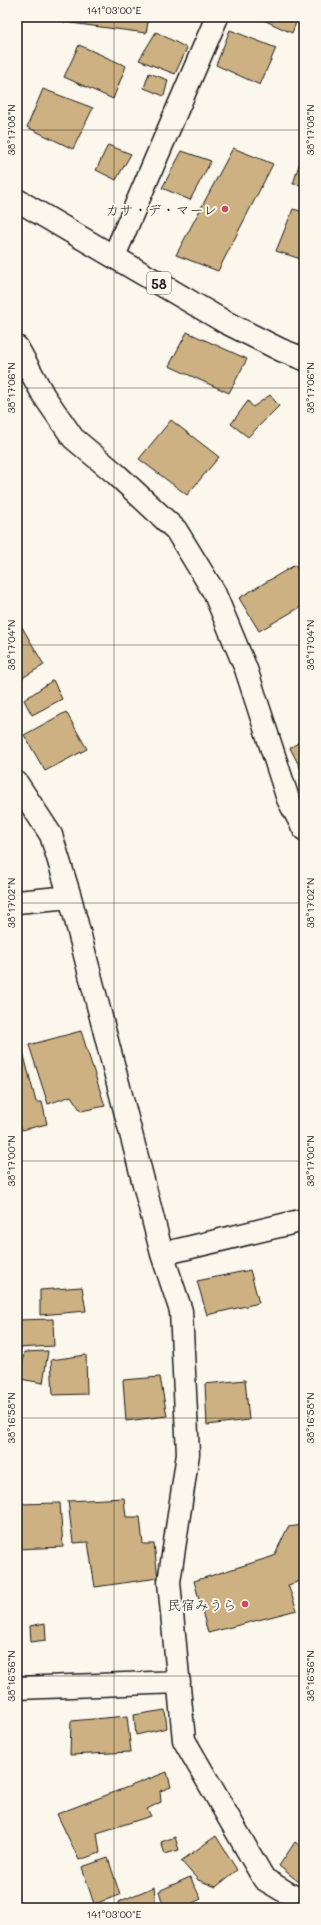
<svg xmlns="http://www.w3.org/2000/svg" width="321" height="1925" font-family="Mali,'Klee One',sans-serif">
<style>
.building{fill:#cdb182;stroke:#1c1c1c}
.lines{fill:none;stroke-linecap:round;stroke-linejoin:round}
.street-casing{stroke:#1c1c1c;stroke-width:25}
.primary-casing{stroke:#1c1c1c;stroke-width:25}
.street{stroke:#fbf7ec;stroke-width:22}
.primary{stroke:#fbf7ec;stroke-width:22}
.ticks{fill:none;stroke:#1c1c1c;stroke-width:1;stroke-opacity:0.45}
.poi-dot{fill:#d1495b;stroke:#fbf7ec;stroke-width:1.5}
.labels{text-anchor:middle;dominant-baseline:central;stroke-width:4;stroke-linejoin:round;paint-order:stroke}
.shield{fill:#fbf7ec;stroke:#5f5e5a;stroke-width:1}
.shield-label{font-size:13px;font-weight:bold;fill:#1c1c1c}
.poi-label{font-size:14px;fill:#1c1c1c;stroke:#fbf7ec;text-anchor:end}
.neatline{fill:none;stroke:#1c1c1c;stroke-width:1.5}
.ticks-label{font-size:10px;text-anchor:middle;fill:#1c1c1c}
</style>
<rect width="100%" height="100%" fill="#fbf7ec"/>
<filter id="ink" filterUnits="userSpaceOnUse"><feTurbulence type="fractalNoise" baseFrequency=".025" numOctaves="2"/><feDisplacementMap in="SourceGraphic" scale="8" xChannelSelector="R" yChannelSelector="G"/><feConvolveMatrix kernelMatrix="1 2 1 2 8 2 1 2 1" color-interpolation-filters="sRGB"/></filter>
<g filter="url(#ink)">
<!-- building -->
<path class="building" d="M63,17H149L146,33L63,22Z
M257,17H298L292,33Z
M230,30L276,48L260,85L216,65Z
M156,32L187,48L175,74L139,60Z
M79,45L126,66L113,99L64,77Z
M149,73L168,80L164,96L144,88Z
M43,89L93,108L73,149L27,127Z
M108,145L131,154L116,180L96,170Z
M233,148L273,164L218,271L176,255Z
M304,149V185L293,184Z
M182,151L211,161L190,200L162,188Z
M293,209L304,212V260L276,251Z
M187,332L247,359L229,393L169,366Z
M270,395L279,406L248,437L231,424L248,401L253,407Z
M171,420L219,457L187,495L139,459Z
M295,565L304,579V605L259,631L239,598Z
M22,627L44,665L17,681V631Z
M53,680L62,699L32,715L24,700Z
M66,712L87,749L45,771L24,735Z
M304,739V775L290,748Z
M81,1031L105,1106L81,1111L71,1096L48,1104L29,1045Z
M22,1048L36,1102H42L47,1124L22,1130L17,1119V1049Z
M250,1270L259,1303L207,1315L197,1281Z
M82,1287L86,1311L40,1315V1290Z
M53,1319L54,1346L17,1348V1320Z
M48,1351L43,1383L20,1379L24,1352Z
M86,1355L87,1394L53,1395L51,1360Z
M160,1377L167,1416L126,1421L123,1380Z
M245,1380L249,1420L207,1425L205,1384Z
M124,1498L126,1517H140L143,1544H154L158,1578L95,1587L88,1542L73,1543L68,1501Z
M60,1503L63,1547L17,1549V1504Z
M304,1525V1580L288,1585L297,1610L208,1633L194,1581L274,1556L288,1527Z
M45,1623L46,1640L31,1642L30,1626Z
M165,1710L167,1728L136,1735L134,1715Z
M127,1716L131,1752L70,1755L71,1721Z
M167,1772L171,1787L160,1791L161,1802L147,1809L151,1816L97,1833L100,1853L79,1860L57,1814Z
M216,1836L237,1870L216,1887L198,1880L181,1861Z
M175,1837L179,1850L165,1854L161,1842Z
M295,1842L304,1849V1886L279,1866Z
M108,1858L120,1895L94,1904L82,1867Z
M190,1877L201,1899L182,1908H164L159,1891Z
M154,1887L156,1908H119L118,1902Z
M273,1903L277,1908H266Z"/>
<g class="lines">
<defs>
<path id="street" d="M114,256L217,17
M17,347L44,396L73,438L116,474L176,530L214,592L246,669L288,799L304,829
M17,783L51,835L70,897L162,1254L181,1311L188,1454L169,1582L184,1740L264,1879L304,1903
M17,902L70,897
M162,1254L304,1220
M17,1688L179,1682"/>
<path id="primary" d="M17,200L225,322L281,350L304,359"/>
</defs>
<!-- street casing -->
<use href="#street" class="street-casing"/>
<!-- primary casing -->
<use href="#primary" class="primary-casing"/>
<!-- street -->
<use href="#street" class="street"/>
<!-- primary -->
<use href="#primary" class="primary"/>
</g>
</g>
<!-- ticks -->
<path class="ticks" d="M114,17V1908M17,130H304M17,388H304M17,645H304M17,903H304M17,1161H304M17,1418H304M17,1676H304"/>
<!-- markers -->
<g class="poi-dot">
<circle cx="225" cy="209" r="4"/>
<circle cx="245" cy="1604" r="4"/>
</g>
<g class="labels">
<!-- shield labels -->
<rect class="shield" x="147" y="272" width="24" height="22" rx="3"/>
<g class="shield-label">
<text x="159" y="283">58</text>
</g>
<!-- poi labels -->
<g class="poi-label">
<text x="217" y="209">カサ・デ・マーレ</text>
<text x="237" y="1604">民宿みうら</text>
</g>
</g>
<!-- margin -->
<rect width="321" height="1925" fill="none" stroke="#fbf7ec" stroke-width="44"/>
<rect x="22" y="22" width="277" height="1881" class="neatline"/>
<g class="ticks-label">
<text x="114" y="14">141°03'00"E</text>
<text transform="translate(11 130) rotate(-90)" y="4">38°17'08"N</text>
<text transform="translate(310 130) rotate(-90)" y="4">38°17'08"N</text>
<text transform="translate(11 388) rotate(-90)" y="4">38°17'06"N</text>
<text transform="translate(310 388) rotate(-90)" y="4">38°17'06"N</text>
<text transform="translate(11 645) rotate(-90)" y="4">38°17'04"N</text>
<text transform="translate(310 645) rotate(-90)" y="4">38°17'04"N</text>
<text transform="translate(11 903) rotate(-90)" y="4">38°17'02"N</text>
<text transform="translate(310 903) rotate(-90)" y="4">38°17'02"N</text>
<text transform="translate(11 1161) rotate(-90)" y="4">38°17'00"N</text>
<text transform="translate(310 1161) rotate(-90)" y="4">38°17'00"N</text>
<text transform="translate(11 1418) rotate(-90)" y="4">38°16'58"N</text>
<text transform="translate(310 1418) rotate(-90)" y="4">38°16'58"N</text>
<text transform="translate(11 1676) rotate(-90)" y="4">38°16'56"N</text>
<text transform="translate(310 1676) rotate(-90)" y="4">38°16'56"N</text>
<text x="114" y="1918">141°03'00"E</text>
</g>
</svg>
